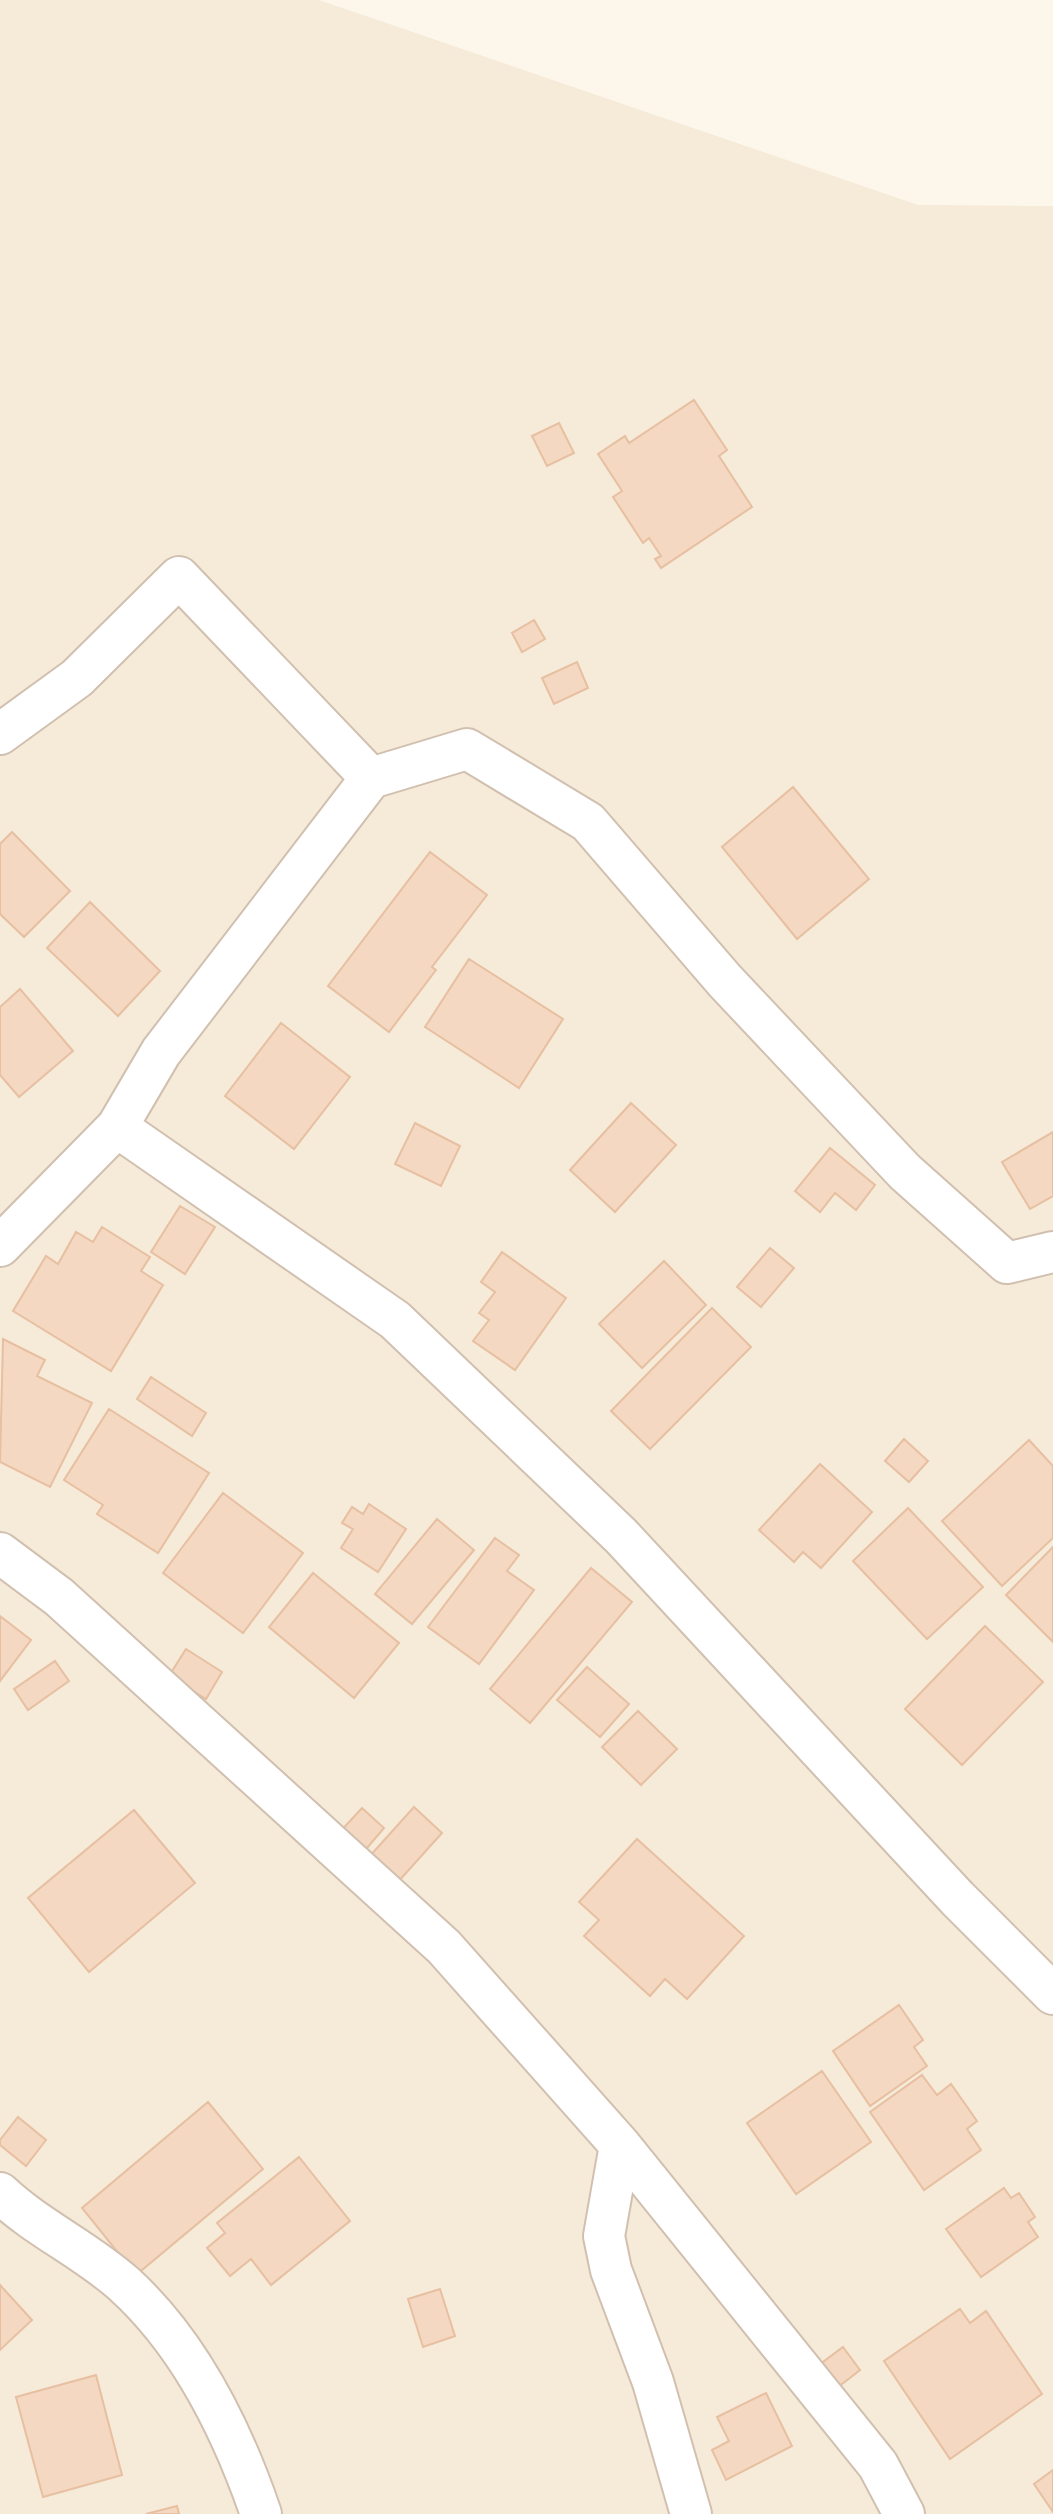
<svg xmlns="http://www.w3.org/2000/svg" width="1053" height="2514" font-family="Raleway,sans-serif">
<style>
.residential{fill:#f6ead9}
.building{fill:#f4d8c1;stroke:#e7bfa1;stroke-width:2}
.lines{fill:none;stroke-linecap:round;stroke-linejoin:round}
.minor-casing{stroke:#d1c0af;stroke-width:44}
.minor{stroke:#fff;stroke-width:40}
</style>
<rect width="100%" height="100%" fill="#fdf7eb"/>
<!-- residential -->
<path class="residential" d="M0,0H319L918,205L1053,206V2514H0Z"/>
<!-- building -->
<path class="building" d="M694,400L727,450L719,456L752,507L661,568L655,559L661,556L649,538L643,543L613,497L622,491L598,454L625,436L629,443Z
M559,423L574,453L547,466L532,436Z
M534,620L545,639L522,652L512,633Z
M577,662L588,688L554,704L542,678Z
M793,787L869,879L797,939L722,847Z
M12,832L70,891L24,937L0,914V844Z
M430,852L487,895L432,967L436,970L389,1032L328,986Z
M90,902L160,971L118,1016L47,948Z
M469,959L563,1019L519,1088L425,1027Z
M20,989L73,1051L19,1097L0,1075V1007Z
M281,1023L350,1077L294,1149L225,1096Z
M631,1103L676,1145L615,1212L570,1170Z
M415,1123L460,1146L441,1186L395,1164Z
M1053,1132V1196L1030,1209L1002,1162Z
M830,1148L875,1185L856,1210L835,1193L820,1212L795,1191Z
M180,1206L215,1227L185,1274L151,1252Z
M102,1227L150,1257L141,1271L163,1285L111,1371L13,1311L46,1256L58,1264L76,1232L93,1242Z
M770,1248L794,1268L761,1307L737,1287Z
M502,1252L566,1298L515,1370L473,1341L489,1320L479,1313L495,1292L481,1282Z
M664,1261L706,1305L642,1368L599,1324Z
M712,1308L751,1347L650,1449L611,1411Z
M3,1339L45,1360L37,1376L92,1403L50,1487L0,1462Z
M151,1377L206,1413L192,1436L137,1399Z
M109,1409L209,1473L158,1553L97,1514L103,1505L64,1480Z
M904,1439L928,1461L909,1482L885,1461Z
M1029,1440L1053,1466V1538L1002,1586L942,1521Z
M820,1464L872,1512L821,1568L803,1552L794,1562L759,1530Z
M223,1493L303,1553L243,1633L163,1573Z
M369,1504L406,1529L378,1572L341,1548L353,1529L342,1523L352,1507L363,1514Z
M908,1508L983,1587L927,1639L853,1561Z
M437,1519L474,1550L412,1624L375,1594Z
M495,1538L519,1555L507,1571L534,1590L479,1664L428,1627Z
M1053,1547V1642L1006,1595Z
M591,1568L632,1602L530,1723L490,1689Z
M313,1573L399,1643L354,1698L269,1627Z
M0,1616L31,1640L0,1681Z
M985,1626L1043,1682L962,1765L905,1709Z
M186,1649L222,1672L206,1699L169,1676Z
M55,1661L69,1681L28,1710L14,1689Z
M587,1667L629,1704L600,1737L557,1700Z
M638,1711L677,1749L641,1785L602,1747Z
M414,1807L442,1833L397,1883L369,1857Z
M362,1808L384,1828L361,1855L338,1834Z
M134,1810L195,1883L89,1972L28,1898Z
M637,1839L744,1936L687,1999L665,1979L650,1996L584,1936L599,1920L579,1902Z
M899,2005L923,2040L914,2047L927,2066L870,2106L833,2051Z
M822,2071L871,2142L796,2194L747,2123Z
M922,2075L937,2095L951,2084L977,2121L967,2129L981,2150L924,2190L870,2112Z
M208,2102L263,2169L136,2275L82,2208Z
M18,2117L46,2140L26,2166L0,2145V2140Z
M299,2157L350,2221L271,2285L251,2259L230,2276L207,2248L225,2233L217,2223Z
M1004,2188L1011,2198L1019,2193L1035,2217L1028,2222L1038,2237L981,2277L946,2229Z
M0,2285L32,2320L0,2350Z
M440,2289L455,2336L423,2347L408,2299Z
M960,2309L970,2323L986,2311L1042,2394L950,2459L884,2361Z
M843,2347L860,2370L833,2391L815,2368Z
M96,2375L122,2475L43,2497L16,2397Z
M766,2393L792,2446L726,2480L712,2450L729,2441L717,2417Z
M1053,2470V2512L1034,2484Z
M177,2506L179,2514H146Z"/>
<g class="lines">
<defs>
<path id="minor" d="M0,734L77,678L179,577L371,778
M117,1127L395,1320L621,1536L957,1898L1053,1994
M0,1246L117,1127L161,1052L371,778L467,749L588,822L725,981L905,1172L1007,1263L1053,1252
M0,1553L59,1597L444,1947L620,2145L878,2465L904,2514
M620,2145L604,2236L611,2270L653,2382L691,2514
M0,2193C37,2228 86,2250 124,2284C190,2344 233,2432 261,2514"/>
</defs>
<!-- minor casing -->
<use href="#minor" class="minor-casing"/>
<!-- minor -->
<use href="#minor" class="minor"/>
</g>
</svg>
